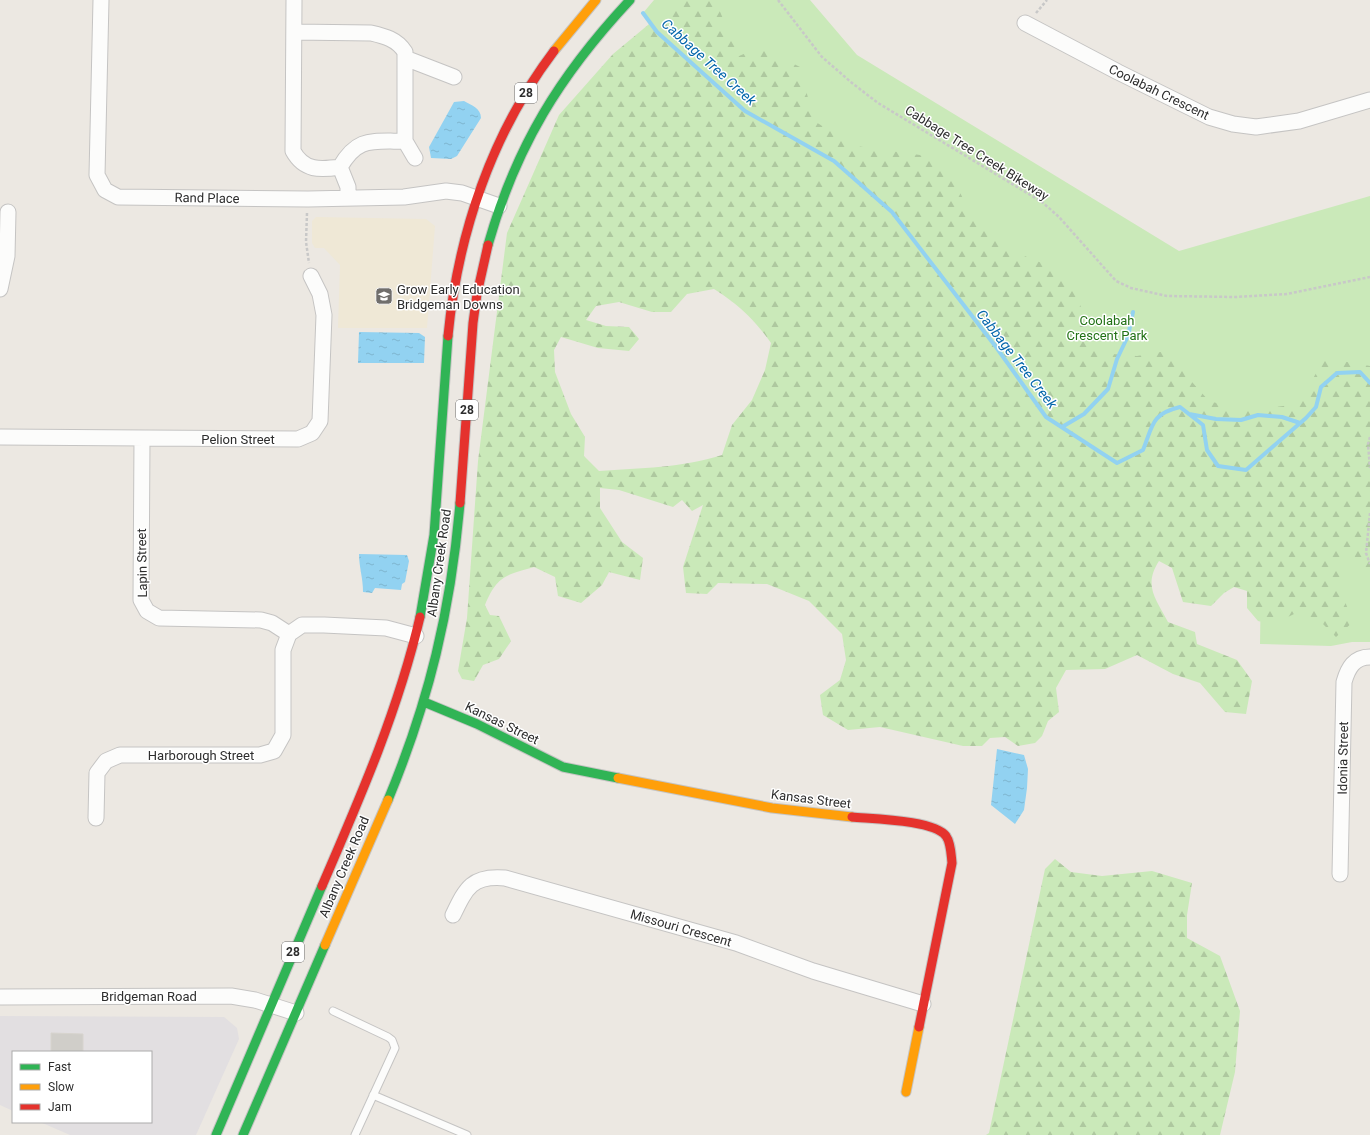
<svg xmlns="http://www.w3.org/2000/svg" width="1370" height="1135" font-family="Roboto,sans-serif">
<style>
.industrial{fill:#e2dfe1}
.education{fill:#efe8d6}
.green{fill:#cae9b9}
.forest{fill:url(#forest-firs);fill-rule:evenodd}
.water{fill:url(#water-ripples)}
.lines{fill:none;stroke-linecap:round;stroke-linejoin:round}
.stream{stroke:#92d2f1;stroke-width:4}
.building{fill:#d0cec9;stroke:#d7d4ce}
.lane-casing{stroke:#c5c4c3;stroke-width:9}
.street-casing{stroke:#c5c4c3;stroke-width:17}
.fast-casing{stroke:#c5c4c3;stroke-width:11}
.slow-casing{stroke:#c5c4c3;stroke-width:11}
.jam-casing{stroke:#c5c4c3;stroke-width:11}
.path{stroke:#c8c8c8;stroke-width:2.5;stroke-dasharray:3 2;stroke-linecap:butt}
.lane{stroke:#fcfcfb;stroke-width:7}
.street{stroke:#fcfcfb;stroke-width:15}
.fast{stroke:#30b455;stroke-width:9}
.slow{stroke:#ff9f0a;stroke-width:9}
.jam{stroke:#e5322d;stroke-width:9}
.labels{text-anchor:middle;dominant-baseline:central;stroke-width:3;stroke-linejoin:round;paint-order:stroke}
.shield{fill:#fff;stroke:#6c6c6c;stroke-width:1}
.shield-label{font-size:12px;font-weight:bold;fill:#2d2d2d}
.street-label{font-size:13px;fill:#2d2d2d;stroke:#fff}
.poi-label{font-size:13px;fill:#2d2d2d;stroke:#fff;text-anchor:start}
.park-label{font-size:13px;fill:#227215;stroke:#fff}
.water-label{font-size:14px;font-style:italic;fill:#0366ab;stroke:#fff}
</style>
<defs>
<pattern id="forest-firs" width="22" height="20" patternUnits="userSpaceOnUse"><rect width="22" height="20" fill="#cae9b9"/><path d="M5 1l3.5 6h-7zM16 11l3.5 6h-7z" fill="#aec89f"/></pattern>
<pattern id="water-ripples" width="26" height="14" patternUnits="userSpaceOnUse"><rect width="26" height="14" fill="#92d2f1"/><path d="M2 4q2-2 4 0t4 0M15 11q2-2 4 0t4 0" fill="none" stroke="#7eb5cf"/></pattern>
</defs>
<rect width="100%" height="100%" fill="#ece8e2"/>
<!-- industrial -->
<path class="industrial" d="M0,1016L224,1017L237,1028L239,1039L196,1135H70L40,1122H151V1052H13V1111L0,1105Z"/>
<!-- education -->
<path class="education" d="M316,217L426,219L435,226L427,328H338L340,265L324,248H315L312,243V221Z"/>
<!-- green -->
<path class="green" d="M654,0H810L857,55L1179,251L1370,196V642H1352L1331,646L1260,644L1263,457L1166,411L657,32L643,13Z"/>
<!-- forest -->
<path class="forest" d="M678,0H715L739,56L760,47L800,67L814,121L856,146L920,155L948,168L973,219L1017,253L1057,269L1078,296L1083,316L1100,353L1137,356L1172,350L1192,382L1209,401L1247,411L1298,404L1325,358L1370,366V579L1366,578L1352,552L1340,563L1344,599L1353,622L1336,637L1323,624L1296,613L1274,624L1258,621L1247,608V591L1234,587L1224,593L1211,606L1183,602L1172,568L1159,561C1143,586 1156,599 1168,622L1195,632L1197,644L1237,660L1252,681L1246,714L1225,712L1200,683L1173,674L1137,655L1105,669L1066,670L1056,688L1059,712L1048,721L1042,736L1035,743L1018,746L1005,737L990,738L982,746H963L880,727L848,730L823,715L820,695L840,680L846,660L842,634L809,601L767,584L718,583L707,594L686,593L683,567L703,505L692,511L682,500L673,507L619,490L600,488V508L622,542L643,558L640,580L609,572L602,585L581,603L558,596L555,577L534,567C506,575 497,576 485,605L490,615L499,616L511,641L499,659L483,665L474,681L462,679L458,671L467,618L478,461L507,233L559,115L613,54ZM714,289C739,305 754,319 771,343L765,370L752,400L732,425L722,455C682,468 640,468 599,471L584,456L585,437L571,414L555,372L554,350L561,337L598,348L629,351L639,339L629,327L606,326L586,320L596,306L619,302L652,312H671L687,294Z
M1055,859L1071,872L1102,876L1152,871L1192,883L1187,915V938L1220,956L1240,1011L1235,1072L1220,1135H986L989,1133L1045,869Z"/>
<!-- water -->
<path class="water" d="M464,101C471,105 481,108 481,118L457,156L451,159L431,158L429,147L454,102Z
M359,332L419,333L425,337L424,363H358Z
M359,554L407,555L409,561L405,582L402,584L401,590L375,588L372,593L363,592C363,578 359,567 359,554Z
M997,749L1024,755L1028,769L1027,788L1024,810L1015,824L991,805Z"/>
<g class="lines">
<!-- stream -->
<path class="stream" d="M643,13L657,32L745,111L834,161L892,212L996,347L1046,417L1117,463L1143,450C1153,425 1151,414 1180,407L1203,425L1207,450L1218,466L1246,470L1306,418L1316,407L1321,387L1337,373L1360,372L1370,383
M1189,414L1216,419L1241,420L1258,415L1282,417L1300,423
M1062,427L1084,414L1108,389L1117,359L1128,336L1133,312"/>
</g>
<!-- building -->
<path class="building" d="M51,1033L83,1034V1052H51Z"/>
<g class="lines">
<defs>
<path id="lane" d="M333,1011L388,1037L392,1040L395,1048L355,1135
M373,1095L467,1135"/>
<path id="street" d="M101,0L97,175L105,190L118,197L308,199L404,197L446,191L462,193L499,206
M294,0L293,151C304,171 320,170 340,167
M1025,23L1118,72L1209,117L1233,124L1256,127L1299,121L1370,100
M294,32L371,33C384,36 397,39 405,52V141C372,142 358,136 340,167
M405,58L454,77
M405,141L415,158
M340,167L348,187V198
M0,289L7,256L8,212
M0,437L298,439L312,433L320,421L324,315L320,294L311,276
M142,439L141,600L147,611L159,618L261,620L272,623L289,634
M96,818L97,773L106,761L120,755H260L274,751L283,735V650L289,634L302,625H324L386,628L416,636
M1340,874L1344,682C1348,668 1354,657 1370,657
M453,915C466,888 472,875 505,878L736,943L813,971L923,1004
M0,997L231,996L255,1000L296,1013"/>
<path id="fast" d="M488,245C516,146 560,75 630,0
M420,617L434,535L448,336
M424,702L477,724L563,767L618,778
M388,800C429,701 451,610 460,503
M216,1135L322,886
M243,1135L325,945"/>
<path id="slow" d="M554,51L596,0
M618,778L772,808L852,817
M325,945L388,800
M906,1092L919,1027"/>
<path id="jam" d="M448,336C458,233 492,133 554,51
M460,503L473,323L477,294L488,245
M852,817C873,819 934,820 946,836C951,843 951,854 952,863L919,1027
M322,886C360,798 398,711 420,617"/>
</defs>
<!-- lane casing -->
<use href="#lane" class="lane-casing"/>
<!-- street casing -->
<use href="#street" class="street-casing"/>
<!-- fast casing -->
<use href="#fast" class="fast-casing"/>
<!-- slow casing -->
<use href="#slow" class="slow-casing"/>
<!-- jam casing -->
<use href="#jam" class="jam-casing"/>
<!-- path -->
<path class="path" d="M778,0L822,57L852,83L878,103L1042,202L1059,217L1116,281L1131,288L1167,296L1235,297L1287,294L1370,277
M1036,13L1047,0
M307,213L306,242L309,263
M1370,437L1368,444L1370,468
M1370,513L1366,553L1370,564"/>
<!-- lane -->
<use href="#lane" class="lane"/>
<!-- street -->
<use href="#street" class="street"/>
<!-- fast -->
<use href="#fast" class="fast"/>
<!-- slow -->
<use href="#slow" class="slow"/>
<!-- jam -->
<use href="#jam" class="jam"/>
</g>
<!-- icons -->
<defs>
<symbol id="school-square" viewBox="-11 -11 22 22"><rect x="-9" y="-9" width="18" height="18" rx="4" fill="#706e6c" stroke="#fff"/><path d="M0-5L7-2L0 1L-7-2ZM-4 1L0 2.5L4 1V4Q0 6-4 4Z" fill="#fff"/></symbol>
</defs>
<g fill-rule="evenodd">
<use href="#school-square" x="374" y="286" width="20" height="20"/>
</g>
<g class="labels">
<!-- shield labels -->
<g class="shield">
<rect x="515" y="83" width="22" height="20" rx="3"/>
<rect x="456" y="400" width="22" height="20" rx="3"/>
<rect x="282" y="942" width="22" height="20" rx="3"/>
</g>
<g class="shield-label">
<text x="526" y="93">28</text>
<text x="467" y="410">28</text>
<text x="293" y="952">28</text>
</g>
<!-- street labels -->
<g class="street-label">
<text transform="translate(1159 92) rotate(26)">Coolabah Crescent</text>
<text transform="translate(977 153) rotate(32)">Cabbage Tree Creek Bikeway</text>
<text transform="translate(207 198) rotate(1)">Rand Place</text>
<text x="238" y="439">Pelion Street</text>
<text transform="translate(142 563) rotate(-91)">Lapin Street</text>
<text transform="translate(439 563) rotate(-82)">Albany Creek Road</text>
<text transform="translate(502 723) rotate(26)">Kansas Street</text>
<text x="201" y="755">Harborough Street</text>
<text transform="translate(1343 758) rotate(-89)">Idonia Street</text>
<text transform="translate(811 799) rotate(7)">Kansas Street</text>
<text transform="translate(344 867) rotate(-67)">Albany Creek Road</text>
<text transform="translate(681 928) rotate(16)">Missouri Crescent</text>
<text x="149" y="996">Bridgeman Road</text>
</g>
<!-- poi labels -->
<g class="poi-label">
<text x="397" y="289">Grow Early Education<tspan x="397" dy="15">Bridgeman Downs</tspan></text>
</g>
<!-- park labels -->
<g class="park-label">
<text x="1107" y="320">Coolabah<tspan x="1107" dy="15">Crescent Park</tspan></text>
</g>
<!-- water labels -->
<g class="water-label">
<text transform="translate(709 62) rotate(42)">Cabbage Tree Creek</text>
<text transform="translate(1017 359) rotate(52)">Cabbage Tree Creek</text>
</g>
</g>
<!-- legend -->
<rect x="12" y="1051" width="140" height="72" fill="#ffffff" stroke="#ababab"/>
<rect x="20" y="1064" width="20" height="6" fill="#30b455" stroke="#ababab"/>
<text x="48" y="1071" font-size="12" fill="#2d2d2d">Fast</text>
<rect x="20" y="1084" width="20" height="6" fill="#ff9f0a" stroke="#ababab"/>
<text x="48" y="1091" font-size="12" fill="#2d2d2d">Slow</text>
<rect x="20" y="1104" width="20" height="6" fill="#e5322d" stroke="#ababab"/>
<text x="48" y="1111" font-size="12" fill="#2d2d2d">Jam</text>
</svg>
